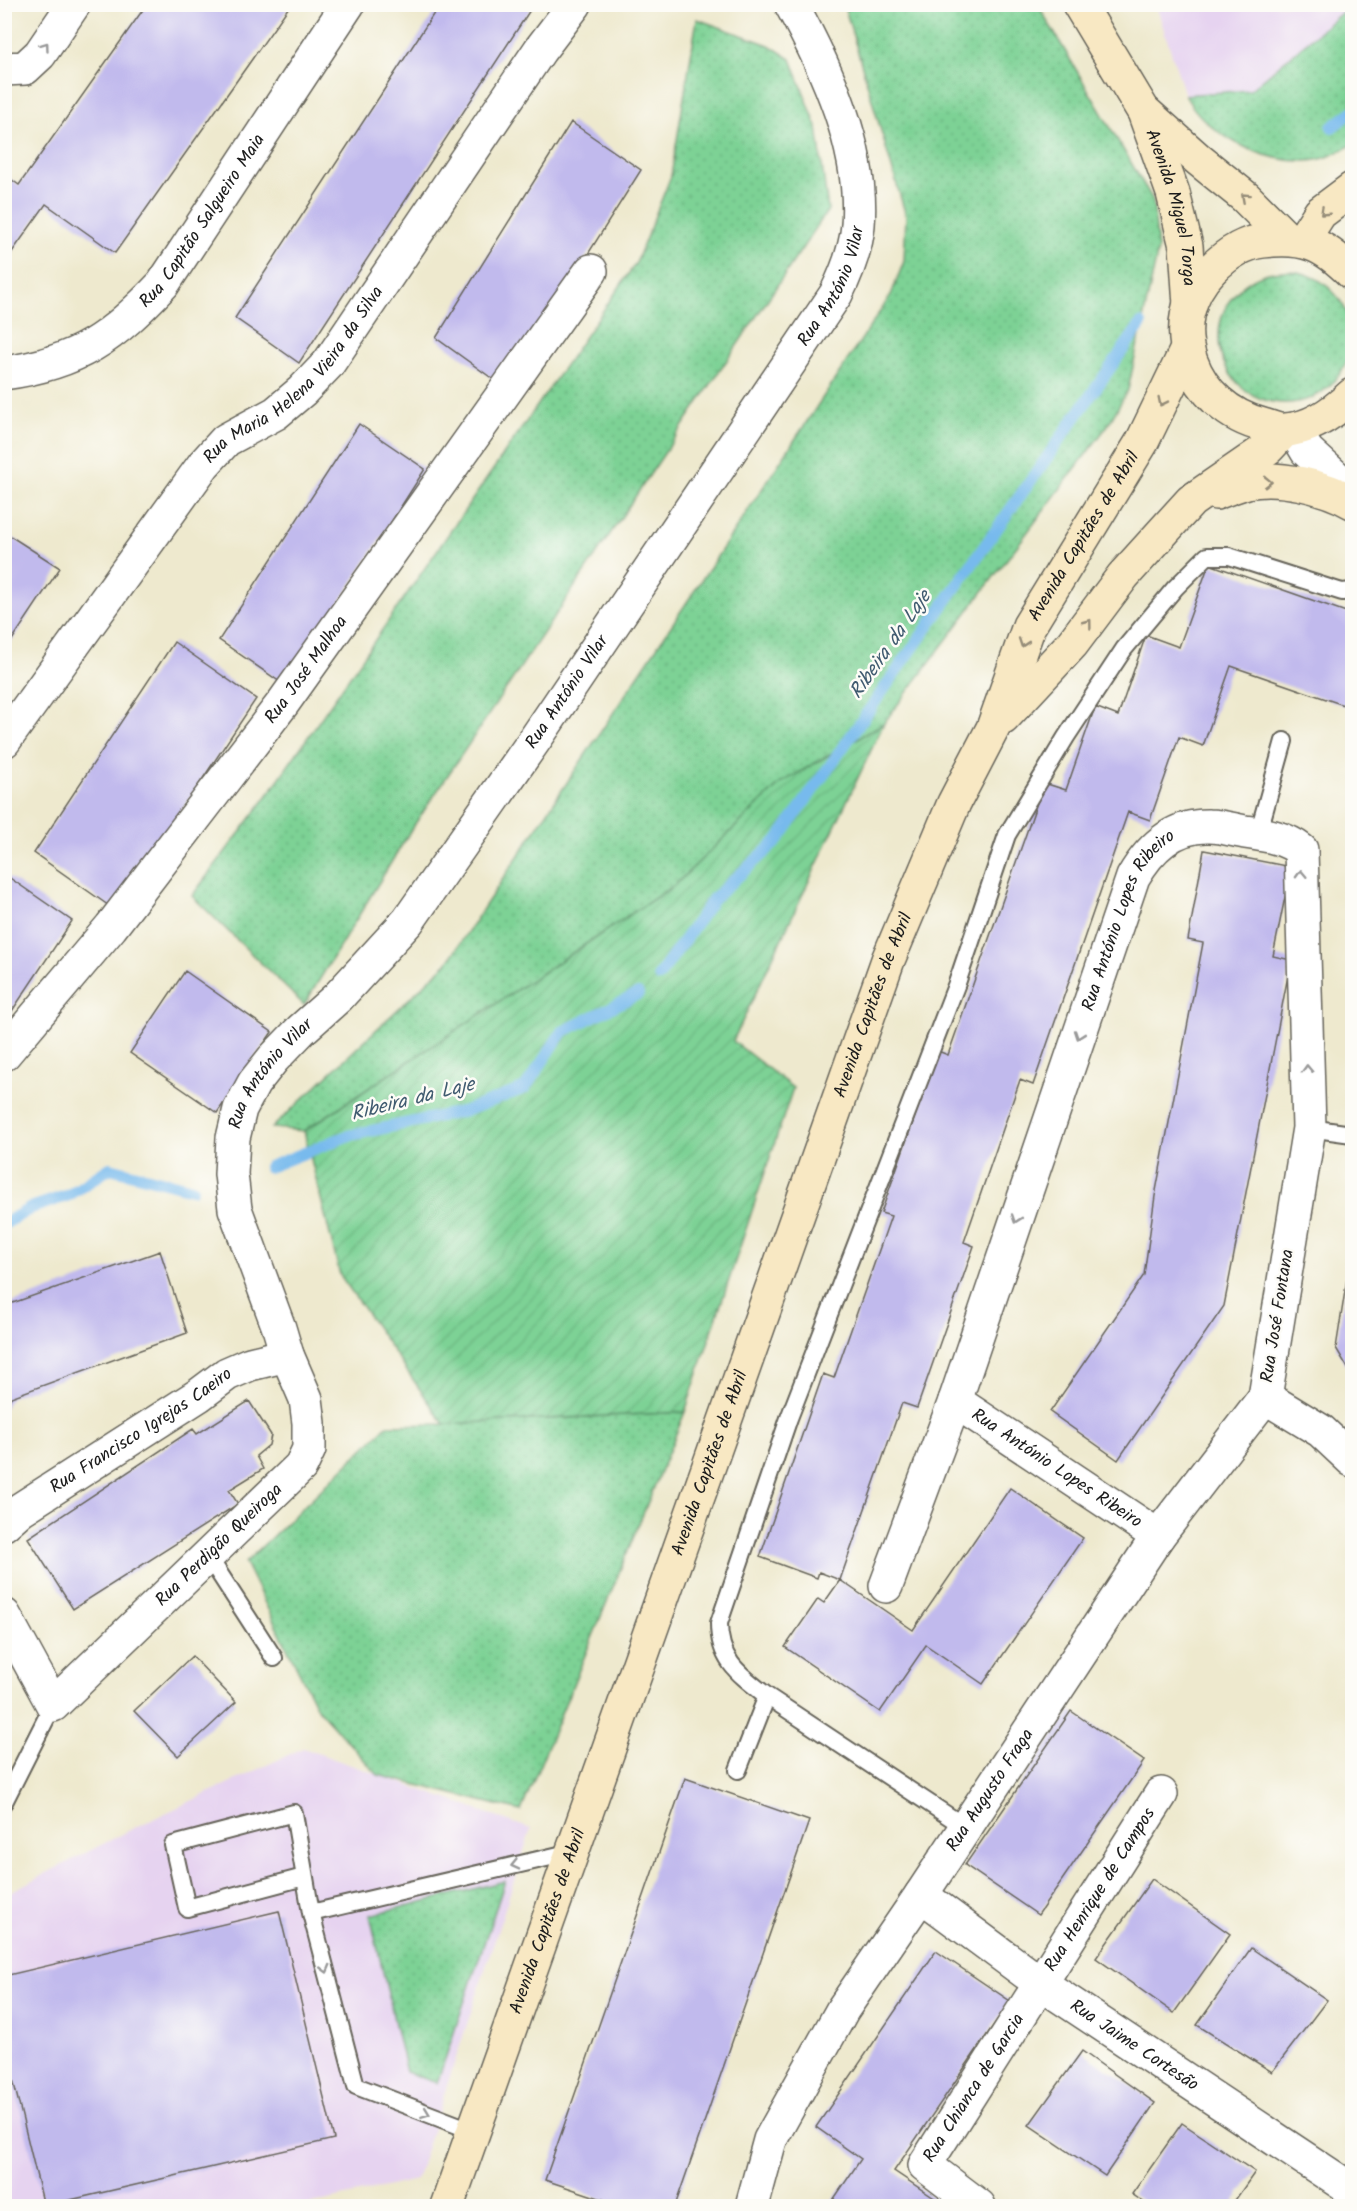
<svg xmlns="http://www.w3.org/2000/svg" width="1357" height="2211" font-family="Kalam,sans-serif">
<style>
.built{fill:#e6d3f0}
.grass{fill:url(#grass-dots);stroke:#4c7758;stroke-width:1.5}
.garden{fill:url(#garden-furrows);stroke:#4c7758;stroke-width:1.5}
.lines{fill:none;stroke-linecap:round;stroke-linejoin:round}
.stream{stroke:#77baed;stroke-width:12}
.building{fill:#c1baed}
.lane-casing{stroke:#66645a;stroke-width:20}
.street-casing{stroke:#66645a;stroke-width:36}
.secondary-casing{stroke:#66645a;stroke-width:36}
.lane{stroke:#fff;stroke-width:16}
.street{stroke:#fff;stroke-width:33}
.secondary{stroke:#f8e8c3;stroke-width:33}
.oneway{stroke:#999}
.oneway2{stroke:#958c78}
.labels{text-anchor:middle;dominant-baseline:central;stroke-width:5;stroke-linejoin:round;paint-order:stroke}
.street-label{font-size:18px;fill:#1c1c1c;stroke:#fdfcf7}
.water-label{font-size:20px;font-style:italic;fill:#405b70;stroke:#fdfcf7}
</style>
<defs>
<pattern id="grass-dots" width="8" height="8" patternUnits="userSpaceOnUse" patternTransform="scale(1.5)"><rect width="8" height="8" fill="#7dd295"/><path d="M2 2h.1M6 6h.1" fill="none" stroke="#6bb480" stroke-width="1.8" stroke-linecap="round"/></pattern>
<pattern id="garden-furrows" width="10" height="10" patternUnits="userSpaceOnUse" patternTransform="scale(1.5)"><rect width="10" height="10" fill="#7dd295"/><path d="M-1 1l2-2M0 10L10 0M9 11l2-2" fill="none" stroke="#6bb480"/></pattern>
</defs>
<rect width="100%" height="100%" fill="#fdfcf7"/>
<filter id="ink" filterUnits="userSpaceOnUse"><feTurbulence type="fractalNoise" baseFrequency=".0167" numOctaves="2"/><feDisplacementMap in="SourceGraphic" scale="12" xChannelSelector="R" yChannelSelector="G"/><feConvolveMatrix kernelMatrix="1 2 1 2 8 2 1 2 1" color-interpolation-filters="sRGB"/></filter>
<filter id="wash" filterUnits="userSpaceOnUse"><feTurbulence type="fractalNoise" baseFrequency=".008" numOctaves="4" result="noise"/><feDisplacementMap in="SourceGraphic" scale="24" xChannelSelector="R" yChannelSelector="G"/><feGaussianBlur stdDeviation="1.35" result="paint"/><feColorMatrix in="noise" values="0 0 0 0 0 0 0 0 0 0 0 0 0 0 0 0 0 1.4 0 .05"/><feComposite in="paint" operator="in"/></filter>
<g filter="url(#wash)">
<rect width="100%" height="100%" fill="#eee9ce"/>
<!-- built -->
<path class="built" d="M1156,5H1351L1250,90L1185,95Z
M303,1748L531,1829L416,2180L302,2206H5L4,1902L8,1893L134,1828Z"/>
<!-- grass -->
<path class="grass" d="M844,5H1038L1153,200L1158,250L1128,390L1108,425L884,723L781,783L675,885L304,1131L272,1128L447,963L891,295L904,261L906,216Z
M1351,5H1352V145C1337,153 1323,161 1305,161C1261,162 1206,134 1185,95L1250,90Z
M697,19L769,45L791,59L817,127L828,210L411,830L304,1005L192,896L265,799L636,263L671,176Z
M1219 337a66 66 0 1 1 132 0a66 66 0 1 1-132 0Z
M685,1412L521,1811L378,1775L317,1708L245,1563L388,1425L444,1424Z
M505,1881L437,2083L406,2072L370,1915Z"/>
<!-- garden -->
<path class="garden" d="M884,723L733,1041L793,1088L685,1412L444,1424L340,1275L304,1131L675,885L781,783Z"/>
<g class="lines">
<!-- stream -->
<path class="stream" d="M1332,127L1352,112
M659,976L713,899L777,841L1141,324
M269,1167L347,1136L465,1111L525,1088L562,1032L638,994
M4,1224L31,1208L69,1195L110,1168L192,1189"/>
</g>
<g id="blocks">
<!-- building -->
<path class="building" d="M147,4H291L115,253L46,204L5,262V175L19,185Z
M440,4H534L299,363L235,318Z
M571,122L641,170L504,387L436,338Z
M359,424L425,469L286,686L219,640Z
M4,532L60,568L4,652Z
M1209,564L1352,614V708L1231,666L1203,746L1179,737L1150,820L1128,812L1033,1085L1020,1080L964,1242L974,1246L917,1408L902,1403L840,1580L913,1630L1010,1488L1083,1538L983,1684L926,1645L880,1712L785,1647L818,1599L824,1603L840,1580L819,1572L817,1578L760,1557L823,1374L834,1378L891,1216L881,1213L938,1051L948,1055L1044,783L1066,790L1095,707L1118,716L1146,635L1179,647Z
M174,642L256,699L115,910L34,853Z
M1204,850L1291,867L1273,956L1291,960L1224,1306L1118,1460L1050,1412L1144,1275L1155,1196L1203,943L1188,940Z
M4,874L72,921L4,1023Z
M185,971L272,1032L217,1113L130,1053Z
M160,1251L187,1333L11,1397L4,1409V1306Z
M1351,1253H1352V1375L1336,1348Z
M249,1401L271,1435L269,1445L256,1456L263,1469L229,1490L238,1504L73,1609L28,1538L193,1429L197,1434Z
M192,1656L236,1702L178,1756L134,1711Z
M4,1693L12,1708L4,1712Z
M1071,1711L1144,1761L1038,1915L965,1865Z
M685,1778L809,1821L675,2206H623L545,2180Z
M1152,1879L1230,1934L1174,2013L1096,1958Z
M279,1911L334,2139L44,2206L4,2043V1976Z
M1251,1948L1327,2000L1272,2072L1197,2025Z
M936,1951L1010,2001L894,2171L946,2206H829L861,2159L816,2127Z
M1082,2051L1155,2103L1105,2176L1029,2125Z
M1182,2123L1255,2172L1231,2206H1149L1132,2194Z"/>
</g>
</g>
<g filter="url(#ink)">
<use href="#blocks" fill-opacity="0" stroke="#66645a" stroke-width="1.5"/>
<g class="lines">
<defs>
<path id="lane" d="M1258,834L1284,741
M1309,1128L1352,1134
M208,1556L274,1658
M738,1770L767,1696
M4,1802L53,1705
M965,1827L767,1696C739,1674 719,1661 719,1623L789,1418L957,983L1007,835L1066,737L1124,649L1175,588L1207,556H1229L1342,592L1352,591
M304,1877L187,1908L173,1845L294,1813L311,1913L356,2086L473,2131
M311,1913L572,1852"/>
<g id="street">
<path d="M4,69L25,68L40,54L74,4"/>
<path id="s1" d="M4,373C79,363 113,337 163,284L348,4"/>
<path d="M1294,429L1307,451L1352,492"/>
<path id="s2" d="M4,741L204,464L226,440L276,413L302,391L328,364L540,50L575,4"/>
<path id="s3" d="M4,1054L111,927L283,703L591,271"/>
<path id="s4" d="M955,1401L1158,1536"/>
<path id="s5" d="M4,1524L21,1509L199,1395L227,1374L250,1364L287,1355"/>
<path id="s6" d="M886,1586L955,1401L1133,877C1150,848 1173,825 1209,826C1221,826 1234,830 1245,832C1266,835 1284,837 1301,850L1309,1128L1265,1397L1321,1431L1352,1460"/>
<path id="s7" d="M4,1615L53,1705L301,1466L309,1449V1423L306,1399L287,1355L279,1328L235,1209L231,1174L233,1138L240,1109L254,1083L273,1059L301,1030L338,997L408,921L536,738L836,294C847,272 856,250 858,225C864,150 827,69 791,4"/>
<path id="s8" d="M921,1895L1040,1983L1352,2190"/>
<path id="s9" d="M752,2206L770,2140L843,2009L921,1895L1158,1536L1265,1397"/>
<path id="s10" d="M979,2206L925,2165L1161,1794"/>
</g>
<g id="secondary">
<path id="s11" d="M1079,4L1144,112L1173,193L1186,246L1190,305"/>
<path d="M1146,113L1199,160L1245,197L1286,238"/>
<path d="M1302,241L1320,213L1352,189"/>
<path d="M1352,273C1323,244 1304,236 1263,241C1243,243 1226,255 1212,269C1158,324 1193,408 1263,425C1270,427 1278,431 1285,430C1311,429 1335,411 1352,395"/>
<path d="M1216,493C1226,489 1237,485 1247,482C1279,475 1325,487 1352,502"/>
<path d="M1003,718L1072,644L1123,576L1191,501L1268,448L1284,431"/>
<path id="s12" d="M447,2206L888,960L954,803L993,728L1029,626L1142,442L1187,349"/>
</g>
</defs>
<!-- lane casing -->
<use href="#lane" class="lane-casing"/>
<!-- street casing -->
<use href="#street" class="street-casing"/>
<!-- secondary casing -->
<use href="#secondary" class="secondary-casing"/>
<!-- lane -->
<use href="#lane" class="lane"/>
<!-- street -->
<use href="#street" class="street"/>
<!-- secondary -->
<use href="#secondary" class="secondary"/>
</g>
<!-- one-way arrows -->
<defs><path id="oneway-chevron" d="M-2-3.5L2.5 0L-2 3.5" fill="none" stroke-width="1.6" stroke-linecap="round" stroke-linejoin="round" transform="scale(1.5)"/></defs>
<g class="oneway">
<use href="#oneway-chevron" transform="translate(45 46) rotate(-54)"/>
<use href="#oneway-chevron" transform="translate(1301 874) rotate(-92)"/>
<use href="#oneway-chevron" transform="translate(1079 1035) rotate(109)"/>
<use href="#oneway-chevron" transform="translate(1307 1069) rotate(-92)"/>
<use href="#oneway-chevron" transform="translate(1016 1219) rotate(109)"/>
<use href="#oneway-chevron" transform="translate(515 1865) rotate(167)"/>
<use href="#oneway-chevron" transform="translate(326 1969) rotate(75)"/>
<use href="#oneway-chevron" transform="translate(426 2113) rotate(21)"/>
</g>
<g class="oneway2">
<use href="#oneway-chevron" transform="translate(1245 197) rotate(-138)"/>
<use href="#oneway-chevron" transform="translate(1324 212) rotate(137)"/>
<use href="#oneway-chevron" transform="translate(1162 402) rotate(116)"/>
<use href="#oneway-chevron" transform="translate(1268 482) rotate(1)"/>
<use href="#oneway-chevron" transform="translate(1088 623) rotate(-53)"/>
<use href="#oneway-chevron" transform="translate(1023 643) rotate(109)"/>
</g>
</g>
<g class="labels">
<!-- street labels -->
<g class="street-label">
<text stroke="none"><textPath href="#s11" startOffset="226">Avenida Miguel Torga</textPath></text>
<text stroke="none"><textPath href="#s1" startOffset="261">Rua Capitão Salgueiro Maia</textPath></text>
<text stroke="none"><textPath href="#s7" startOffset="1838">Rua António Vilar</textPath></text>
<text stroke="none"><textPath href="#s2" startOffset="470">Rua Maria Helena Vieira da Silva</textPath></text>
<text stroke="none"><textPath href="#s12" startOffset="1790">Avenida Capitães de Abril</textPath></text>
<text stroke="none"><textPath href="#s3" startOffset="489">Rua José Malhoa</textPath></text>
<text stroke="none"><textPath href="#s7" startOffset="1352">Rua António Vilar</textPath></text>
<text stroke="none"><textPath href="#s6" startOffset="710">Rua António Lopes Ribeiro</textPath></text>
<text stroke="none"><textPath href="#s12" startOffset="1274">Avenida Capitães de Abril</textPath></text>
<text stroke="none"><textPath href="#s7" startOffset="866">Rua António Vilar</textPath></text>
<text transform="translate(1278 1316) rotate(-81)">Rua José Fontana</text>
<text stroke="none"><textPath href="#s5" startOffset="166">Rua Francisco Igrejas Caeiro</textPath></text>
<text stroke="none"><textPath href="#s12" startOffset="788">Avenida Capitães de Abril</textPath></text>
<text stroke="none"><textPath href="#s4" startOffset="122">Rua António Lopes Ribeiro</textPath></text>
<text stroke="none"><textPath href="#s7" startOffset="333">Rua Perdigão Queiroga</textPath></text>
<text stroke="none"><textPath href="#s9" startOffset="482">Rua Augusto Fraga</textPath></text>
<text stroke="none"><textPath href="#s10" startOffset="394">Rua Henrique de Campos</textPath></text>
<text stroke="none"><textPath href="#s12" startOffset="302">Avenida Capitães de Abril</textPath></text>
<text stroke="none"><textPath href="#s8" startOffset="261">Rua Jaime Cortesão</textPath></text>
<text stroke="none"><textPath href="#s10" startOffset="159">Rua Chianca de Garcia</textPath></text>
</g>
<!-- water labels -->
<g class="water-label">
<text transform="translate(891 645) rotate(-55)">Ribeira da Laje</text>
<text transform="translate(413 1100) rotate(-14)">Ribeira da Laje</text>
</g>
</g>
<!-- margin -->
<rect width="1357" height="2211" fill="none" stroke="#fdfcf7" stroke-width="24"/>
</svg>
